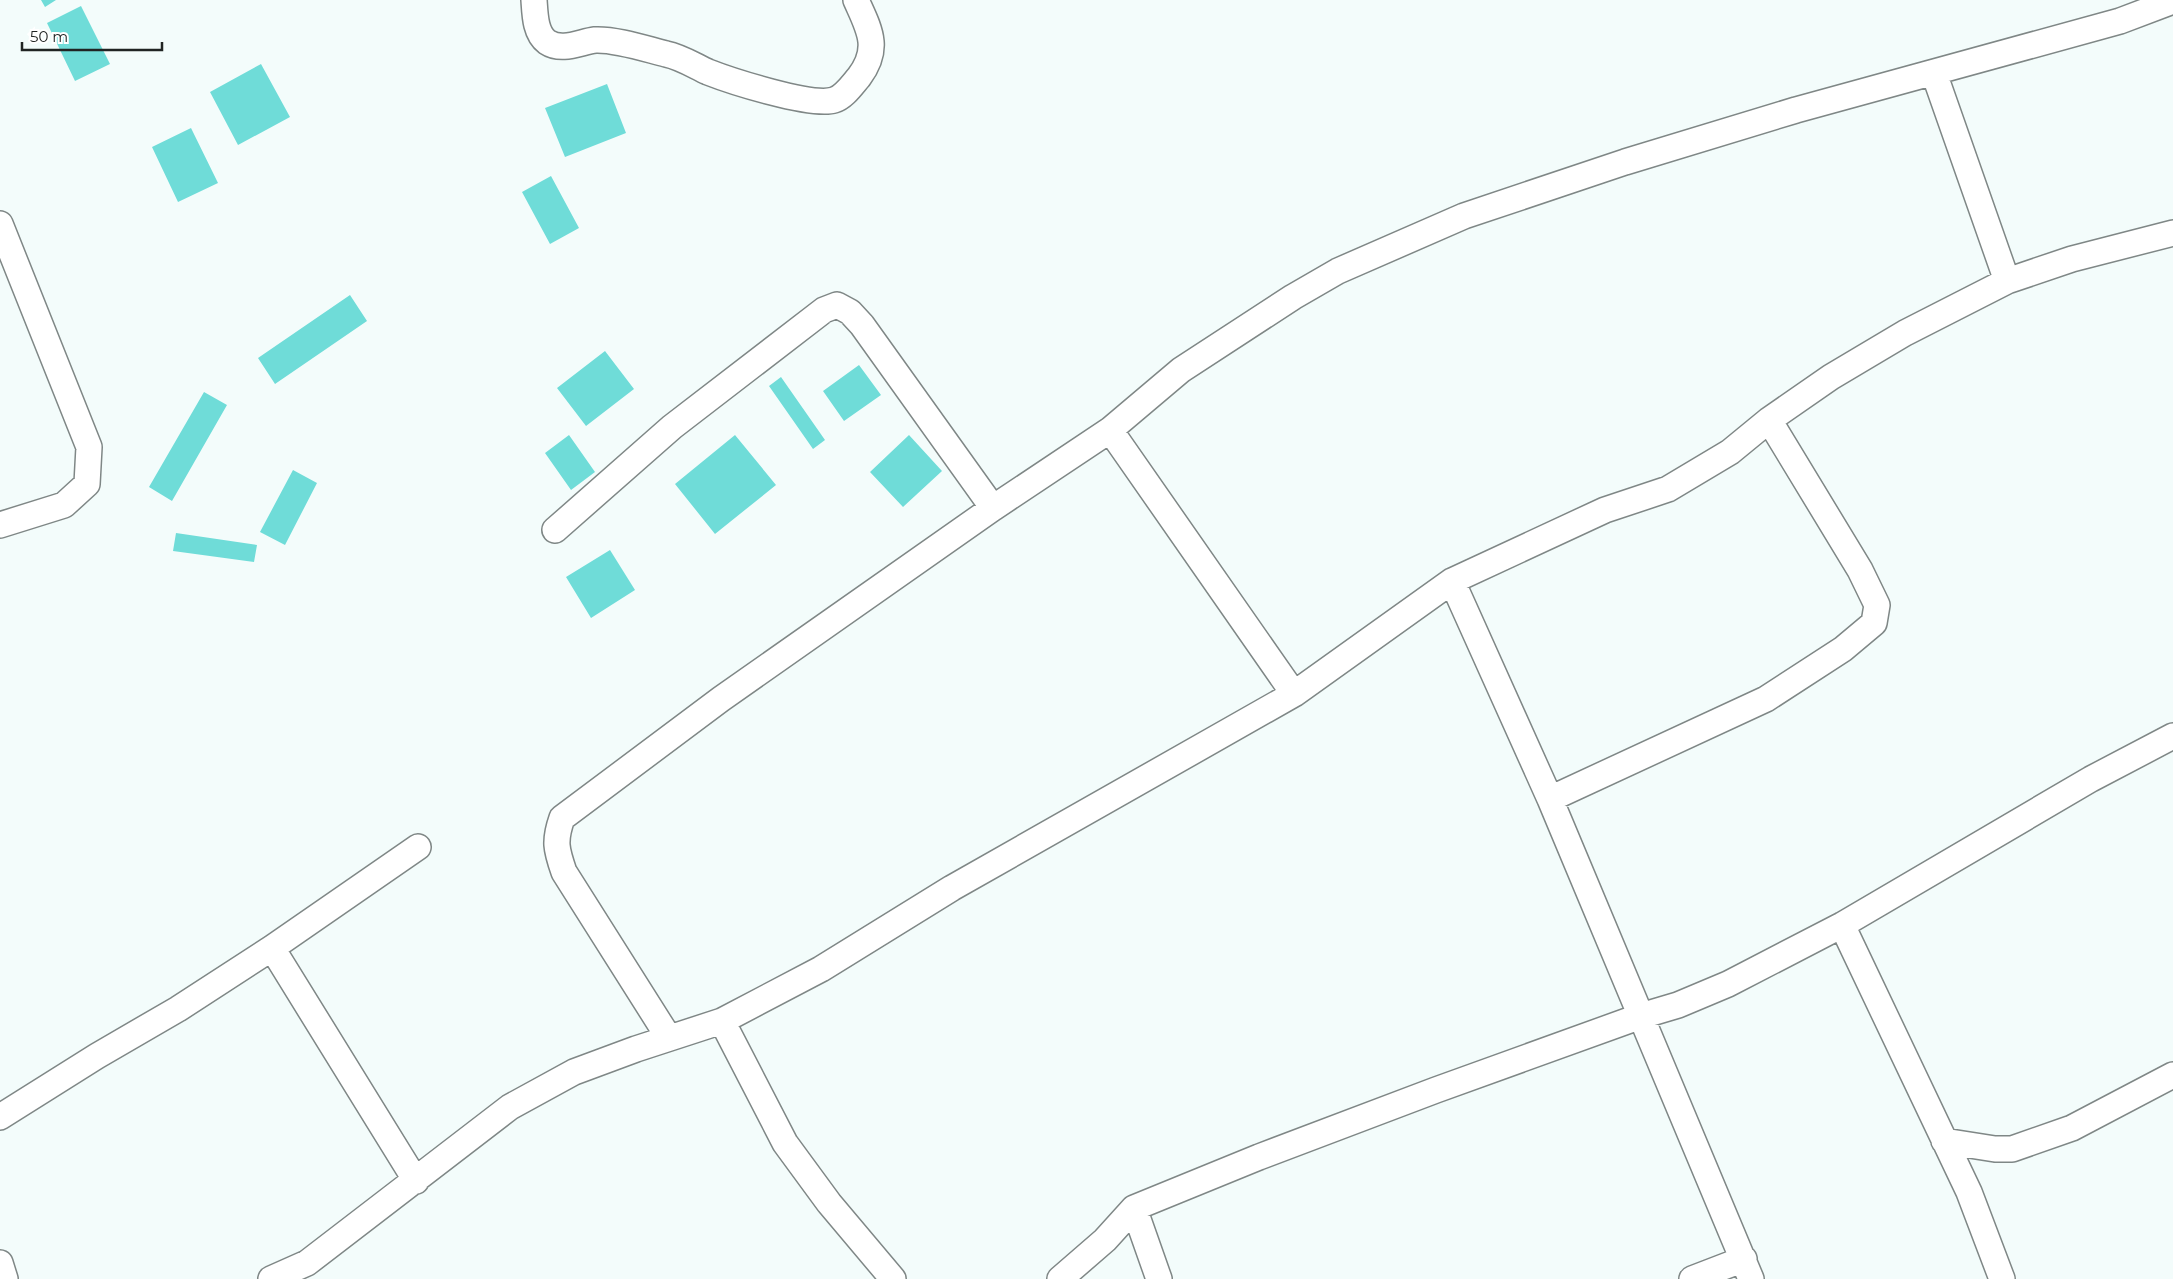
<svg xmlns="http://www.w3.org/2000/svg" width="2173" height="1279" font-family="Montserrat,sans-serif">
<style>
.building{fill:#6fdcd8}
.lines{fill:none;stroke-linecap:round;stroke-linejoin:round}
.minor-casing{stroke:#7f8786;stroke-width:28}
.minor{stroke:#fff;stroke-width:25}
</style>
<rect width="100%" height="100%" fill="#f3fcfb"/>
<!-- building -->
<path class="building" d="M41,0H56L45,7Z
M81,6L110,64L75,81L47,23Z
M261,64L290,117L238,145L210,92Z
M607,84L626,133L565,157L545,108Z
M191,128L218,183L178,202L152,147Z
M551,176L579,228L550,244L522,192Z
M350,295L367,321L275,384L258,358Z
M605,351L634,389L586,426L557,388Z
M859,365L881,395L844,421L823,391Z
M781,377L825,440L813,449L769,386Z
M204,392L227,405L172,501L149,487Z
M569,435L595,472L571,490L545,453Z
M735,435L776,485L715,534L675,484Z
M909,435L942,471L903,507L870,472Z
M293,470L317,483L285,545L260,532Z
M176,533L257,545L254,562L173,551Z
M610,550L635,590L591,618L566,577Z"/>
<g class="lines">
<defs>
<path id="minor" d="M534,0C535,14 535,33 547,42C562,52 580,42 595,40C616,39 646,49 666,54C681,57 695,66 708,72C731,81 812,107 834,100C844,97 852,85 859,77C881,48 869,29 856,0
M1934,73L2007,281
M0,224L89,447L87,484L64,505L0,525
M1110,430L1294,694
M555,530L672,427L824,310L837,305L850,312L862,325L993,508
M1452,581L1550,799L1751,1279
M1550,799L1766,699L1843,649L1874,623L1877,605L1860,570L1769,420
M1842,925L1969,1192L2002,1279
M272,948L416,1181
M722,1021L785,1143L829,1203L893,1279
M669,1038L564,872C556,849 554,841 562,818L721,699L993,508L1110,430L1181,370L1293,297L1338,271L1464,216L1625,162L1796,110L2120,21L2173,1
M0,1117L97,1056L178,1009L272,948L418,847
M1944,1141L1995,1149H2012L2072,1128L2173,1075
M1134,1208L1159,1279
M0,1263L5,1279
M271,1279L307,1263L510,1107L574,1072L636,1049L722,1021L821,969L952,888L1294,694L1452,581L1605,510L1668,489L1730,452L1769,420L1831,377L1905,333L2007,281L2072,259L2173,233
M1060,1279L1105,1240L1134,1208L1259,1157L1436,1090L1641,1016L1678,1005L1728,984L1842,925L2091,779L2173,736
M1692,1279L1744,1259"/>
</defs>
<!-- minor casing -->
<use href="#minor" class="minor-casing"/>
<!-- minor -->
<use href="#minor" class="minor"/>
</g>
<!-- scale -->
<path d="M22 42v8h140v-8" fill="none" stroke="#202423" stroke-width="2.5"/>
<text x="30" y="42" font-size="15" fill="#202423" stroke="#ffffff" stroke-width="4" paint-order="stroke">50 m</text>
</svg>
